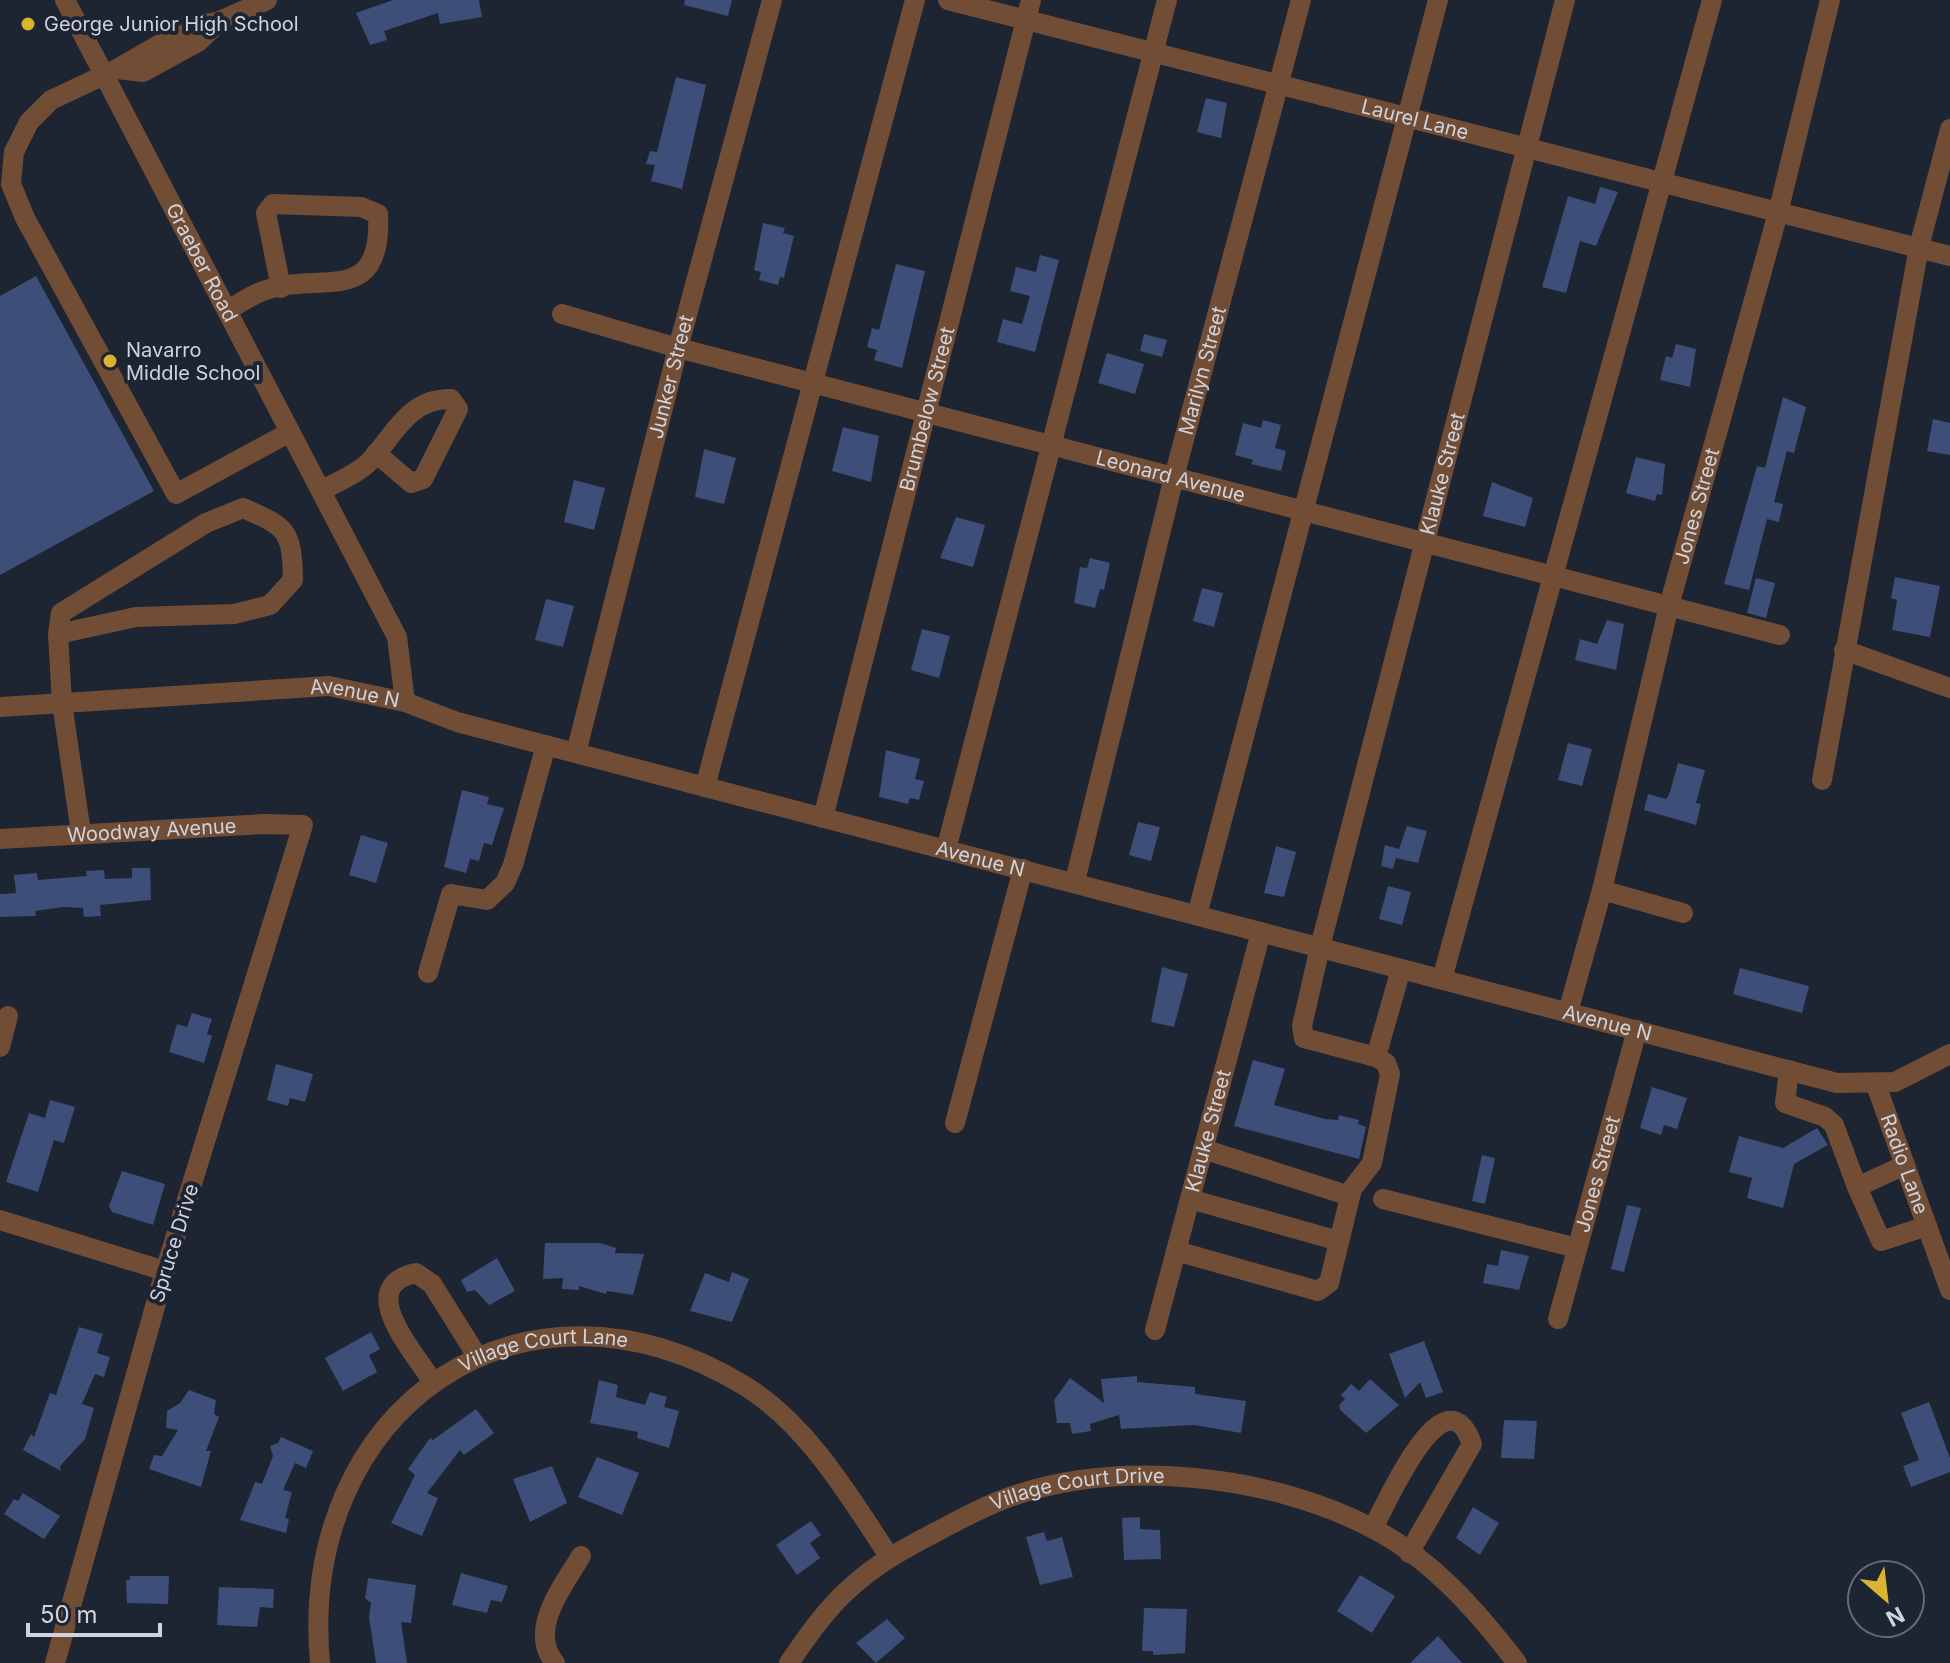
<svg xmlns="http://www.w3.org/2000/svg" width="1950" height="1663" font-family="Inter,sans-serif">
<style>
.building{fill:#3d4e79}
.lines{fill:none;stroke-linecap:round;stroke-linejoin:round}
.minor{stroke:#724d36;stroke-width:20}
.poi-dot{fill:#dcb233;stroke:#1d2432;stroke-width:3}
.labels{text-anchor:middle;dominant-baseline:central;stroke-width:8;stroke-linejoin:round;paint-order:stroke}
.poi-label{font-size:20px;fill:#cfd3dd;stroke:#1d2432;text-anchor:start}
.street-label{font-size:20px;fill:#cfd3dd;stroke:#1d2432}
</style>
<rect width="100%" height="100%" fill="#1d2432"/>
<!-- building -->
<path class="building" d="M393,0H479L482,17L440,24L438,13L384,31L387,40L370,45L356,13Z
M685,0H732L728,16L684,5Z
M676,77L706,85L682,189L651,181L655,165L646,164L650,151L657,152Z
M1206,98L1227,103L1221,138L1197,132Z
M1600,187L1618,192L1596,246L1580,241L1566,293L1542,287L1568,196L1595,204Z
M763,223L785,228L783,233L794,236L784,278L780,277L778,285L759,280L761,272L754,270Z
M1040,255L1059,260L1035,352L997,342L1003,319L1022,324L1030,296L1010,291L1016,267L1036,272Z
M896,264L925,271L902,368L874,360L877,350L867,347L872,328L879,330Z
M36,276L154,491L0,575V296Z
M1144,334L1167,340L1162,357L1140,351Z
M1676,344L1696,349L1690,387L1660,380L1666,356L1672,358Z
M1107,353L1144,364L1135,394L1098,383Z
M1783,397L1806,407L1794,453L1787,451L1774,502L1783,504L1779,522L1767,519L1749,590L1724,584L1757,466L1765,468Z
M1933,419L1950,423V455L1927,451Z
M1263,420L1281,425L1275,448L1286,451L1281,471L1251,464L1253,460L1235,455L1243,423L1261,428Z
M843,427L879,436L871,482L832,471Z
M704,449L736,458L724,504L695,497Z
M1636,457L1665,464L1662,495L1657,494L1655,501L1626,493Z
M574,480L605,488L594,530L564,522Z
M1492,482L1533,498L1525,527L1483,516Z
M956,517L985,525L973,567L940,558Z
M1090,558L1110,563L1104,590L1100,589L1095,608L1074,603L1080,567L1087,568Z
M1895,577L1940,586L1930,637L1892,630L1897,600L1891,598Z
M1756,578L1775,583L1766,618L1747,613Z
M1202,588L1223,593L1214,627L1193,621Z
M546,599L574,606L563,647L535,640Z
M1607,620L1624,624L1616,670L1575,660L1580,639L1597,644Z
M922,629L950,636L939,678L911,670Z
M1568,743L1592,749L1582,786L1558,780Z
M886,750L920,759L915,779L924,781L919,800L910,798L908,804L879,797Z
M1678,763L1705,770L1696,803L1701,804L1696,825L1644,810L1648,794L1666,799L1669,795Z
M462,790L489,797L487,804L504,808L492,845L484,843L479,861L470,859L466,873L444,867Z
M1138,822L1160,827L1151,861L1129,855Z
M1407,826L1427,831L1418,863L1396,858L1393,869L1381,866L1385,845L1399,849Z
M361,835L388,843L376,883L349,875Z
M1276,846L1296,852L1284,897L1264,893Z
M132,868H150L151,900L100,905L101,916L84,917L83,908L64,907L35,911L36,916L0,917V894L16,893L14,875L37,873L38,880L87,876L86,871L104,870L105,879L132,878Z
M1388,886L1411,892L1402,925L1379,919Z
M1162,967L1188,974L1174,1027L1151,1022Z
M1740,968L1809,986L1802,1013L1733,994Z
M192,1013L212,1019L207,1034L212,1036L204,1063L169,1052L177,1024L187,1027Z
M1253,1060L1285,1069L1274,1105L1325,1119L1338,1120L1339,1115L1359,1120L1358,1124L1366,1127L1359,1159L1234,1126Z
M276,1064L313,1074L305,1102L290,1098L288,1106L267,1100Z
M1652,1087L1687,1098L1677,1129L1664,1125L1661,1135L1640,1128Z
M50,1100L75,1107L64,1143L54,1140L38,1192L6,1182L29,1113L45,1118Z
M1817,1128L1828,1145L1794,1164L1783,1208L1747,1198L1752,1178L1729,1172L1739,1136L1783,1148Z
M1482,1155L1495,1158L1485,1204L1472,1201Z
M122,1171L165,1184L153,1225L112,1212L109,1206Z
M1627,1205L1641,1208L1624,1272L1611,1269Z
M545,1243H600L616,1248L615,1253L644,1254L633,1295L607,1291L606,1294L579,1286V1290L562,1289L563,1278L543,1279Z
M1501,1250L1529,1256L1519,1290L1483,1283L1487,1264L1498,1266Z
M497,1258L515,1291L489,1305L475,1290L467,1292L461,1280Z
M732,1272L749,1279L732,1322L690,1311L705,1273L729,1282Z
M79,1327L103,1334L97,1353L110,1357L104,1377L95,1374L82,1404L94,1408L85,1439L60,1466L61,1471L23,1450L31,1434L34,1437L50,1393L56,1395Z
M371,1332L380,1349L369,1355L377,1372L343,1391L325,1358Z
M1424,1341L1443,1392L1426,1398L1420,1382L1405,1398L1389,1354Z
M1137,1376V1382L1195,1387V1394L1246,1401L1241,1433L1194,1425L1121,1429L1119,1415L1090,1424L1091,1431L1072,1434L1070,1423H1057L1054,1400L1070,1378L1104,1403L1101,1379Z
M1370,1379L1399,1405L1366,1433L1340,1410L1339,1405L1345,1399L1341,1395L1351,1384L1359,1391Z
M599,1380L618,1385L616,1397L645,1405L650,1392L667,1397L664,1407L679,1411L669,1448L637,1438L638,1432L590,1423Z
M189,1390L216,1400L214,1414L219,1417L206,1451H211L201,1487L149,1469L154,1455L162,1456L178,1430L166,1428L167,1411L180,1403Z
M1929,1402L1950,1458V1472L1911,1487L1903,1466L1919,1460L1901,1413Z
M476,1409L494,1433L464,1455L460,1450L427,1493L438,1498L422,1536L391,1523L415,1475L408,1469L430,1438L433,1440Z
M1504,1420L1537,1421L1534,1459L1501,1458Z
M281,1437L313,1451L306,1468L295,1463L283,1490L292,1492L285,1518L289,1519L286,1533L240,1520L255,1482L262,1484L273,1456L270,1446L278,1443Z
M597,1457L639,1473L622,1515L578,1497Z
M552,1466L567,1503L530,1522L513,1479Z
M23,1493L60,1516L44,1539L4,1514L14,1499L18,1501Z
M1473,1507L1499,1523L1480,1555L1456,1538Z
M1140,1517V1529L1160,1530L1161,1559L1124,1560L1122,1518Z
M811,1521L821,1535L810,1543L820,1558L797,1575L776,1545Z
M1044,1532L1047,1541L1062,1537L1073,1577L1040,1585L1026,1537Z
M461,1573L508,1586L502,1602L491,1600L487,1613L452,1605Z
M1360,1575L1395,1596L1372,1633L1337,1611Z
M130,1576H169L168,1604L127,1603L126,1580H130Z
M368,1578L416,1585L411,1623L401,1622L407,1663H376L369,1617L371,1603L365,1598Z
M219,1587L274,1589L273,1608L260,1607L257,1627L217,1625Z
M1144,1608L1187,1609L1185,1653L1153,1655V1651H1142Z
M887,1619L905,1638L876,1663L856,1643Z
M1438,1636L1462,1663H1410Z"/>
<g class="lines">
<!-- minor -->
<g class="minor">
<path id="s1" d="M65,0L397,637L405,702"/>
<path d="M267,0L220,21L190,27L117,69L51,100L29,122L14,152L11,184L25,218L176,494L290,432"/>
<path id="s2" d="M948,0L1950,256"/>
<path d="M117,69L143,72L198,42L220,21"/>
<path d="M228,310C240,303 253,294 266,290C321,271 383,308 378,214L361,207L273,204L266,213L281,288"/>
<path id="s3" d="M562,314L678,348L1780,635"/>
<path d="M321,491C336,482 358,474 370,461C395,434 409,398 451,399L458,409L423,479L411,483L376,453"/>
<path d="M243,508C287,527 292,530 293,580L270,605L234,614L136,617L58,634L61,613L206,523Z"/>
<path d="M58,634L62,703L81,833"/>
<path d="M1844,650L1950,688"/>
<path id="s4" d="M0,707L329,686L405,702L457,722L1837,1083L1895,1082L1950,1054"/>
<path id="s5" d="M576,753L678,348L772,0"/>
<path d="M1822,780L1919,247L1950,129"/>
<path d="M705,787L915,0"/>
<path id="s6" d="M823,818L1031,0"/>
<path id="s7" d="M0,839L263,824L303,825L165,1271L55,1663"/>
<path d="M946,850L1167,0"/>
<path id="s8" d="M1075,881L1174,477L1301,0"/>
<path d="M1602,890L1683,913"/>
<path d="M1197,915L1438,0"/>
<path id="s9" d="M1401,969L1376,1057L1304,1038L1302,1026L1320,947L1565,0"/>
<path d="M428,973L451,894L487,900L505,883L513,865L546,745"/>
<path d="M1442,979L1712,0"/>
<path id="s10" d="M1568,1012L1602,890L1669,606L1778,213L1830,0"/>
<path d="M0,1047L8,1016"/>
<path d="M1789,1070L1785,1103L1825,1117L1834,1125L1857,1187L1905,1165"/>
<path id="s11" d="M1876,1085L1950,1290"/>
<path d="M955,1123L1023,869"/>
<path d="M1203,1149L1350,1196"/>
<path d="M1857,1187L1881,1241L1927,1226"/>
<path d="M1190,1199L1339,1241"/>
<path d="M1383,1199L1577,1248"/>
<path d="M0,1220L165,1271"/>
<path d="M1176,1251L1318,1291L1329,1283L1352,1189L1372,1163L1390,1074L1386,1063L1376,1057"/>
<path id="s12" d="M1558,1319L1637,1030"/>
<path id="s13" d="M1155,1330L1261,932"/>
<path d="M432,1381C413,1350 354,1286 416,1273L432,1284L477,1356"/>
<path d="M1373,1528C1387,1503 1445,1367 1472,1444L1409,1553"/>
<path id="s14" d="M320,1663C297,1410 521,1250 745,1386C808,1425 849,1496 889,1556"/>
<path d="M555,1663C527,1630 564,1585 581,1556"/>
<path id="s15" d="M789,1663C807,1637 826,1609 850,1588C876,1564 905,1548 936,1532C959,1520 982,1507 1007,1498C1118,1458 1268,1474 1372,1528C1431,1558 1478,1612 1517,1663"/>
</g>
</g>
<!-- markers -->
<g class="poi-dot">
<circle cx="28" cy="24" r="8"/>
<circle cx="110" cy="361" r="8"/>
</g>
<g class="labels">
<!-- poi labels -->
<g class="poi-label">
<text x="44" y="24">George Junior High School</text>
<text x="126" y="350">Navarro<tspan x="126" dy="23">Middle School</tspan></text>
</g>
<!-- street labels -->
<g class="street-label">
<text stroke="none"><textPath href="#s2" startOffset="482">Laurel Lane</textPath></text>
<text stroke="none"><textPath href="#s1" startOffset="296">Graeber Road</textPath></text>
<text stroke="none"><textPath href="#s8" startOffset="526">Marilyn Street</textPath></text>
<text stroke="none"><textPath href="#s5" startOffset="388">Junker Street</textPath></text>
<text stroke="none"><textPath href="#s6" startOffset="422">Brumbelow Street</textPath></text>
<text stroke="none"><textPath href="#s9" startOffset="748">Klauke Street</textPath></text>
<text stroke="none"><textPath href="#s3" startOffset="630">Leonard Avenue</textPath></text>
<text stroke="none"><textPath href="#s10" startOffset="522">Jones Street</textPath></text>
<text stroke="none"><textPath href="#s4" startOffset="356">Avenue N</textPath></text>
<text stroke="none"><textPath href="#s7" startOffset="152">Woodway Avenue</textPath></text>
<text stroke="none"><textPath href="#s4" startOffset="1004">Avenue N</textPath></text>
<text stroke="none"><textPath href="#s4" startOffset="1652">Avenue N</textPath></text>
<text stroke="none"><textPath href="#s13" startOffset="206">Klauke Street</textPath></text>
<text stroke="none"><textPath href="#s11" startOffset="84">Radio Lane</textPath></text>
<text stroke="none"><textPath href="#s12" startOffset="150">Jones Street</textPath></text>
<text transform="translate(174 1243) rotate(-73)">Spruce Drive</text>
<text stroke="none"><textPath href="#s14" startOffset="434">Village Court Lane</textPath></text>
<text stroke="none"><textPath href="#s15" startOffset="350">Village Court Drive</textPath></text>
</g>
</g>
<!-- north arrow -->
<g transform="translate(1886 1599) rotate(152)"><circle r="38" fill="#1d2432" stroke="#646a76" stroke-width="2"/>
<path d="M0-6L14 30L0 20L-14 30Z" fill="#dcb233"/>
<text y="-12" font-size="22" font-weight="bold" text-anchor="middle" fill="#cfd3dd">N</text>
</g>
<!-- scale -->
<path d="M28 1623v12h132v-12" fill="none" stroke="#cfd3dd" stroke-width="4"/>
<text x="40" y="1623" font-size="24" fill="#cfd3dd" stroke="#1d2432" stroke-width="6" paint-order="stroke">50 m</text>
</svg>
